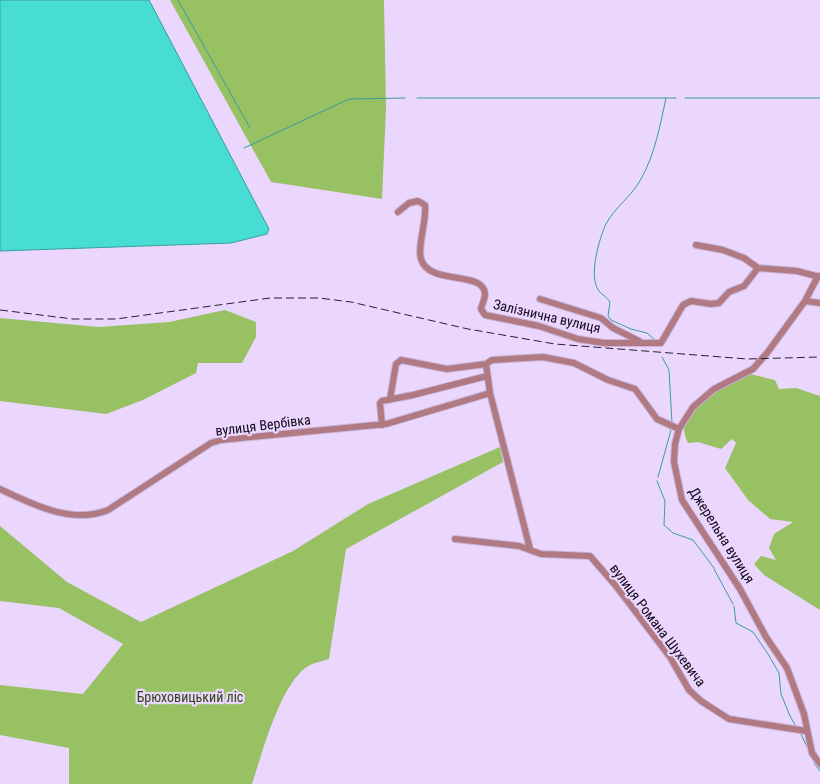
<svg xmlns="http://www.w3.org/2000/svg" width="820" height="784" font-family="'Roboto Condensed',sans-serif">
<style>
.green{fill:#98c164}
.water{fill:#48ddd3;stroke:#389d9b}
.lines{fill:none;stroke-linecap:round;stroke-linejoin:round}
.stream{stroke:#389d9b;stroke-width:1}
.minor-casing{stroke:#c8b5d9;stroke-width:8}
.minor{stroke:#b17a82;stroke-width:6}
.rail{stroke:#291e31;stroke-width:1;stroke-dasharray:8 4;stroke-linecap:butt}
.labels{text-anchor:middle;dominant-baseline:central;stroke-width:4.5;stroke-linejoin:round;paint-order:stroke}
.street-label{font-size:14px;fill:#120819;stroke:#ebd6fe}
.park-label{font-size:14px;fill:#304416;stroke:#ebd6fe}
</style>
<rect width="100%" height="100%" fill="#ebd6fe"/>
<!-- green -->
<path class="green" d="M170,0H384L386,108L382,199L271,182Z
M225,310L256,322V337L242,363H198L196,373L143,400L106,414L0,401V318L99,327L169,322Z
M750,374L775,380L779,389L796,388L820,396V610L764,575L754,564L761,556L776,560L769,548L774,534L793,522L770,519L748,500L725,468L736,443L732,439L721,449L698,442L688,443C669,407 726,386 750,374Z
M500,447L503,462L346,549L329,659C323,661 316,662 310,665C281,680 262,754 252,784H69V748L0,735V685L83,694L123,644L59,608L0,601V526L67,582L141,622L293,551L368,504Z"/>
<!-- water -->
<path class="water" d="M0,0H149L269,229L267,234L231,243L0,251Z"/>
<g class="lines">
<!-- stream -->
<path class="stream" d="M178,0L250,128
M417,98H676
M685,98H820
M244,148L349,99L405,98
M656,341L647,333L631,329L611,320L608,316L610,302C607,297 602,295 599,291C588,277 599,239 606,224C615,207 632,196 641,179C655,154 660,126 666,98
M662,357L669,370L672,423
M658,477L671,430
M657,481L665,501L664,525L673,533L693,540L714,568
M714,569L733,604
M734,606L736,623L753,632L768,654L779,673L781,694L790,716L797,728
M800,732L809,751
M814,763L820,771"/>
<defs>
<path id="minor" d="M398,212L409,203L418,201L425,205C427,221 417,246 421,259C429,286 484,270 485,294C485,299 482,304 481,309L485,315L539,326L578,339L604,343H661L683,305L691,301L711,304L719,303L729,292L744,286L758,268
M696,245L723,250L744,258L758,268L797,271L820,277
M818,276L805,301L767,353L753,369L714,389L693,407L679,429L675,444L674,462L682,500L740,589L766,637L787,668L804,714L812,753L820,764
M540,299L601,318L613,328L639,341
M805,301L820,303
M486,364L490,393L530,549
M390,399L396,364L401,360L447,369L486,364L492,360L543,357L574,363L608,380L635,389L657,419L679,429
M382,425L380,403L382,401L413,395L487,376
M0,489C32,504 72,525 108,510L211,443L221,440L386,424L490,393
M455,539L519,546L541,554L590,556L616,586L670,657L689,690L701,701L729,719L806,731"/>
</defs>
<!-- minor casing -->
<use href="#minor" class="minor-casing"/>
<!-- minor -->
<use href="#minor" class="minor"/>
<!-- rail -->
<path class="rail" d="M0,310L73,319H116L270,298H319L351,302L468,329L555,344L747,359L820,357"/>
</g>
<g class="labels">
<!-- street labels -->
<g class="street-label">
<text transform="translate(547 316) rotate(13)">Залізнична вулиця</text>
<text transform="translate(263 425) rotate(-7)">вулиця Вербівка</text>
<text transform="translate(722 535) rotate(58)">Джерельна вулиця</text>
<text transform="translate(658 625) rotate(53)">вулиця Романа Шухевича</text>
</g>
<!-- park labels -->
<g class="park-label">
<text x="190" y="697">Брюховицький ліс</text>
</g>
</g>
</svg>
